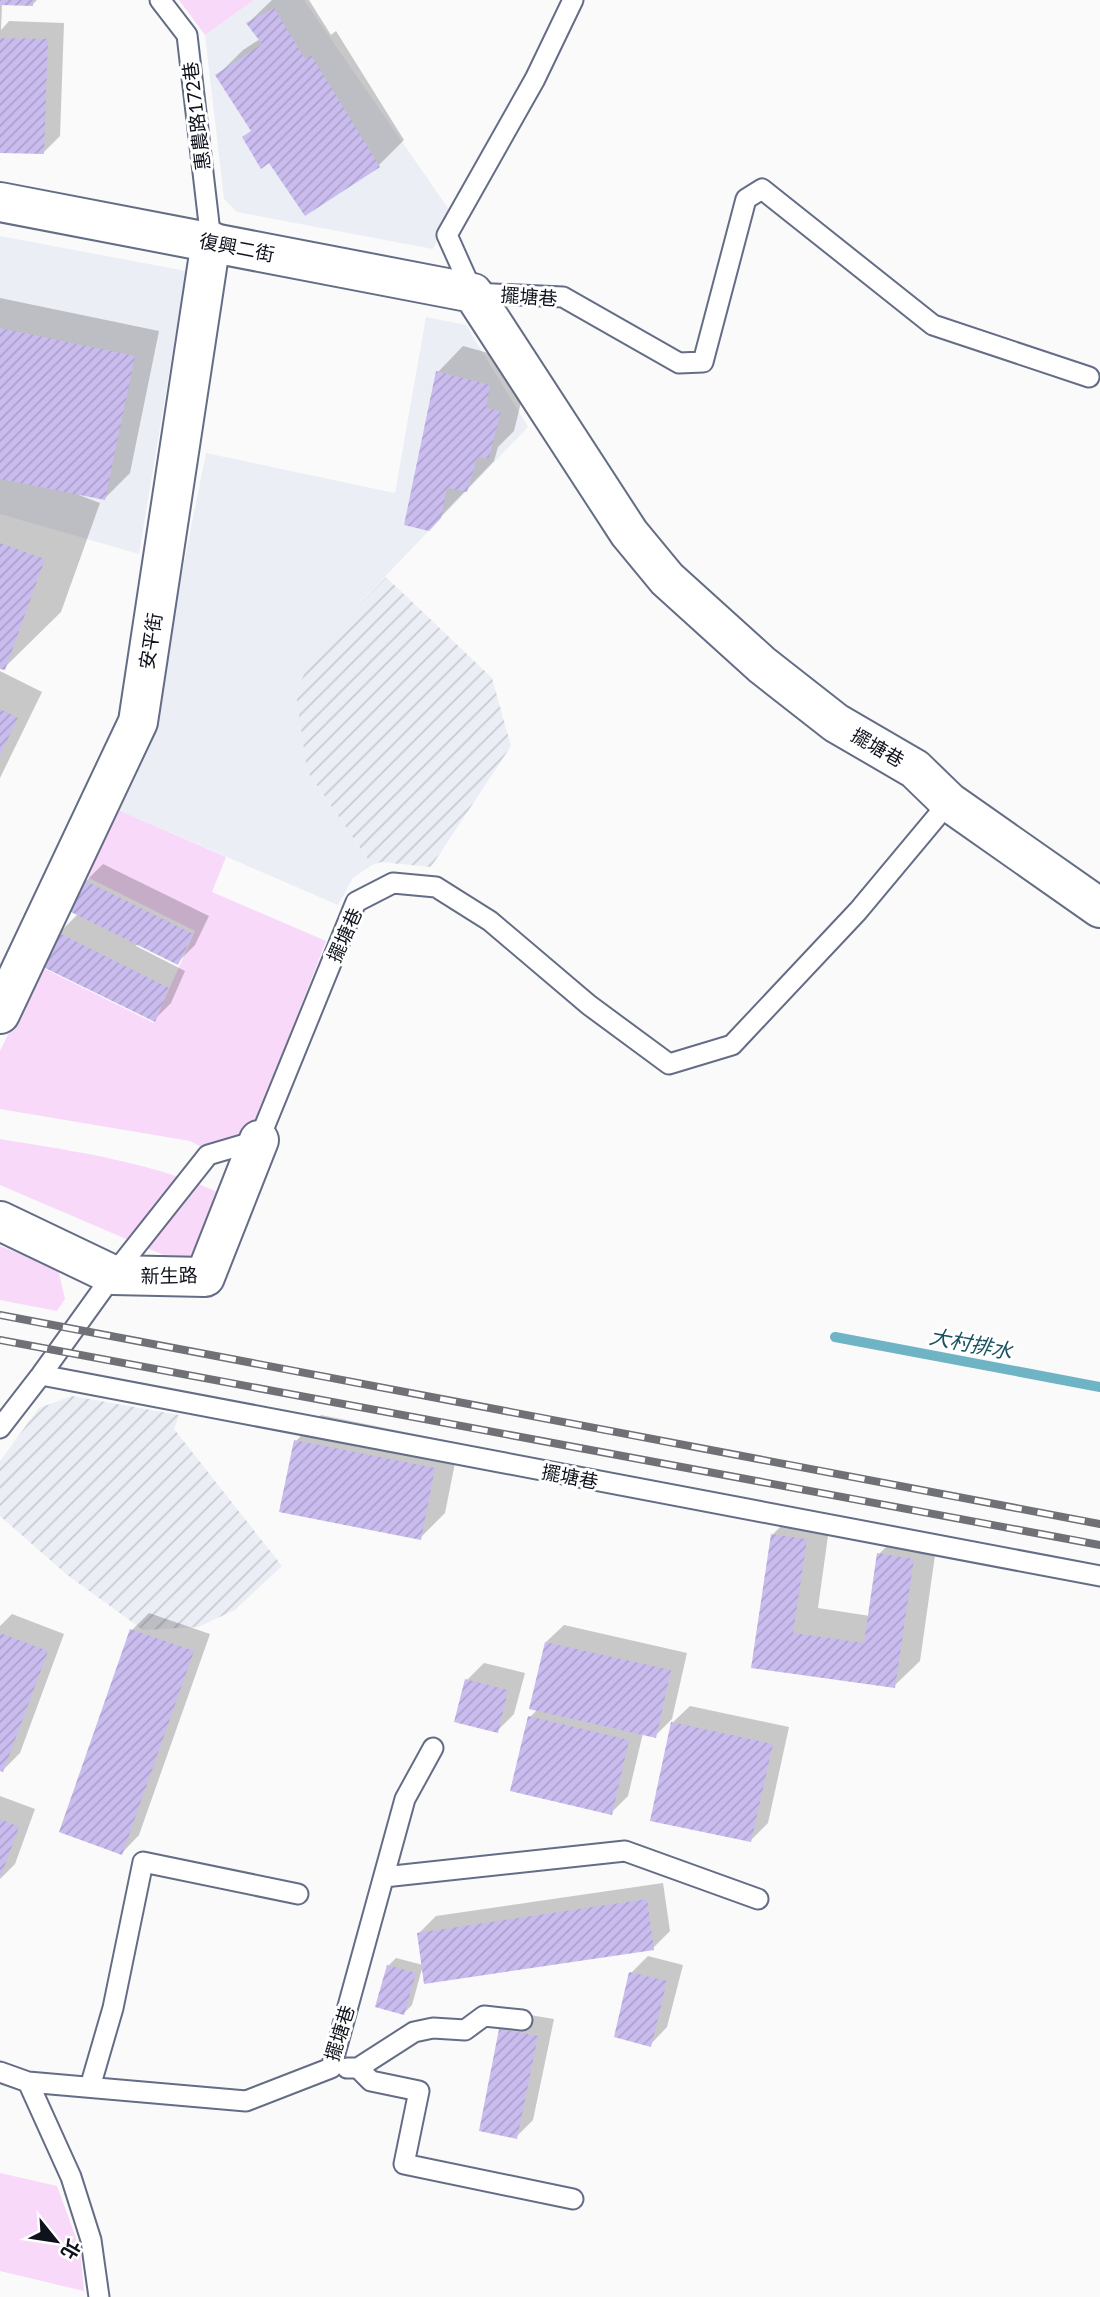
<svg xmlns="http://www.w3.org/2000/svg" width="1100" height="2297" font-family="Lato,'Noto Sans TC',sans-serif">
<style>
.built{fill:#eceef6}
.industrial{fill:url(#industrial-furrows)}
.green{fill:#f8d9f9}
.shadow{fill:#0003}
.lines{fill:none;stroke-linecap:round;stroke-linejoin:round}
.stream{stroke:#6fb4c5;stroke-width:10}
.building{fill:url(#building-hatch)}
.lane-casing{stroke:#646d86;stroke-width:23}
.street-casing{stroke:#646d86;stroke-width:42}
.secondary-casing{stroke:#646d86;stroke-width:42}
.lane{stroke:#fff;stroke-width:19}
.street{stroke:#fff;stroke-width:38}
.secondary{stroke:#fff;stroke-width:38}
.rail-casing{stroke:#6f7177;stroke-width:8}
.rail{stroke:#fff;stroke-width:5;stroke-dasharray:16;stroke-linecap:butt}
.labels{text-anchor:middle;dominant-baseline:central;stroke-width:6;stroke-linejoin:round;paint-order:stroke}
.street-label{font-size:19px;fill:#0f121c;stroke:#fff}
.water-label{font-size:21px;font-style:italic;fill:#18525f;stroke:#fff}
</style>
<defs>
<pattern id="industrial-furrows" width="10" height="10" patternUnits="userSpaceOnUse" patternTransform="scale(1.75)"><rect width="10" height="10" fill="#eceef6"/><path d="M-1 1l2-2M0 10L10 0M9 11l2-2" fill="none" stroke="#c9cbd2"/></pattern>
<pattern id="building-hatch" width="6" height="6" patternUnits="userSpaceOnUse" patternTransform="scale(1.75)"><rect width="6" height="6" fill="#cabcef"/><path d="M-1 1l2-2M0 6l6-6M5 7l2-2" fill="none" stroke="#aca1cc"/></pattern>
</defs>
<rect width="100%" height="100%" fill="#fafafa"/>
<!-- built -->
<path class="built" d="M254,0H304L450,211L433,249L237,212L224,199L205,35Z
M0,236L186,271L139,554L0,514Z
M426,317L466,325L528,427L314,651L307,771L372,865L353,878L338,905L116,809L148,743L206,453L395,493Z"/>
<!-- industrial -->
<path class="industrial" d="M386,577L492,678L511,746L431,867L381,862L372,865L307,771L296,693L314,651Z
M72,1396L179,1415L174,1429L282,1566L235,1610L198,1627L143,1630L66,1574L0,1516V1461L39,1408Z"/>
<!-- green -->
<path class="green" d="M179,0H254L205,35Z
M116,809L226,857L212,892L326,941L239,1167L190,1141L0,1109V1051L41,967L154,1023L195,931L85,876Z
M0,1139C79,1152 153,1162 227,1196L198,1254L186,1259H173L0,1185Z
M0,1246L58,1269L65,1299L57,1311L0,1300Z
M0,2173L57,2186L80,2249L84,2291L0,2271Z"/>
<!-- shadow -->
<path class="shadow" d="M0,0H37L32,5L2,3L1,30L9,21L64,23L60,136L43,153L0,152Z
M272,0H309L331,35L336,31L404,140L379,165L305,213L269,161L245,137L252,130L218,75L243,50L260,39L248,23Z
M0,298L159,331L130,473L105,498L80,493L79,495L100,503L61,612L4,668L0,667Z
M463,346L514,360L525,386L514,431L498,447L494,461L428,530L438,372Z
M0,671L42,692L0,778Z
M103,864L209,916L195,945L177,963L138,943L136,946L185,971L171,1003L154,1020L59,933L78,914L86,881Z
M321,1415L459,1443L445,1513L420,1538L296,1441Z
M797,1510L831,1514L818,1608L870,1616L879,1554L904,1529L938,1534L920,1661L894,1686L753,1666L772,1535Z
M149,1613L210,1634L139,1835L122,1853L132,1630Z
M12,1614L64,1634L20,1753L3,1770L0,1769V1626Z
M564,1625L687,1653L672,1719L655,1736L643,1733L628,1796L611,1813L530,1717L538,1709L546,1642Z
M484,1663L525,1673L514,1714L497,1731L467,1680Z
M690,1706L789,1727L768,1823L751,1840L672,1723Z
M0,1796L35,1809L15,1864L0,1879Z
M663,1883L670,1931L653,1948L419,1933L436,1916Z
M648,1956L683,1965L667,2027L650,2045L631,1973Z
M396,1958L423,1965L412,2005L404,2013L388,1966Z
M518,2013L554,2019L533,2120L516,2137L501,2030Z"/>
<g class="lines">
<!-- stream -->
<path class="stream" d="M835,1337L1100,1387"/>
</g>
<!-- building -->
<path class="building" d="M0,0H33V6L0,5Z
M274,8L305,59L311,55L380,167L305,216L269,163L261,169L242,137L251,131L215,75L262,44L246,23Z
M0,38L48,39L44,154L0,153Z
M0,328L135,356L105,500L0,479Z
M436,371L490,385L486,408L501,411L489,458H477L467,492L447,488L441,518L429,531L404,525Z
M0,543L45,559L5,670L0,669Z
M0,709L18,718L0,755Z
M84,880L193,934L178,965L67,910Z
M57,932L169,988L155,1022L41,966Z
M294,1440L435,1468L421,1540L279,1512Z
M771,1534L807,1539L793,1633L864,1643L877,1553L914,1559L895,1688L751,1668Z
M130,1629L194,1651L122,1855L59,1832Z
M0,1633L48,1651L3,1772L0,1771Z
M545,1642L671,1670L656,1738L529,1709Z
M465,1679L508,1690L498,1733L454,1722Z
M528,1716L629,1740L612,1815L510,1791Z
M671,1722L773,1744L751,1842L650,1821Z
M0,1819L19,1827L0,1878Z
M647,1899L654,1950L424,1984L417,1933Z
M387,1965L416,1973L404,2015L375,2007Z
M629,1972L667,1981L651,2047L614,2037Z
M499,2029L538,2036L517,2139L479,2131Z"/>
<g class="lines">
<defs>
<path id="lane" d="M160,0L187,35L211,241
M573,0L535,79L447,235L473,293L563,297L679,363L703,362L746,199L762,189L933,325L1089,377
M41,1375L1100,1576
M0,1428L41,1375L113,1275L208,1155L259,1140L356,902L393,883L436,887L490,921L589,1005L669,1064L732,1045L858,911L949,802
M384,1877L625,1851L758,1899
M347,2068H358L414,2032L433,2028L465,2030L484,2016L522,2020
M358,2068L371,2081L419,2091L404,2164L573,2199
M0,2072L28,2082L71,2177L91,2240L99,2297
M28,2082L246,2101L331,2068L405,1799L433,1748
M90,2087L113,2008L143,1862L298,1894"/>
<path id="street" d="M0,1014L138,722L211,241
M0,1221L113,1275L205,1277L259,1140"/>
<path id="secondary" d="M0,202L473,293L629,533L667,579L762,665L836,723L915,769L949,802L1100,908"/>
</defs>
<!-- lane casing -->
<use href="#lane" class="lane-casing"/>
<!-- street casing -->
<use href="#street" class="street-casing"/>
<!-- secondary casing -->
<use href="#secondary" class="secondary-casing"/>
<!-- lane -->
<use href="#lane" class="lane"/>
<!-- street -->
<use href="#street" class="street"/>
<!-- secondary -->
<use href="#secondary" class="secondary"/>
<defs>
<path id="rail" d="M0,1315L1100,1524
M0,1340L1100,1545"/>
</defs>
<!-- rail casing -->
<use href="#rail" class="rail-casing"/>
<!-- rail -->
<use href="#rail" class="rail"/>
</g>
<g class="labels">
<!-- street labels -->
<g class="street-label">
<text transform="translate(196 116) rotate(-97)">惠農路172巷</text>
<text transform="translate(237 247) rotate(11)">復興二街</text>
<text transform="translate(529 296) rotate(4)">擺塘巷</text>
<text transform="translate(150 641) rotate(-81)">安平街</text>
<text transform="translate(878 747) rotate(30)">擺塘巷</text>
<text transform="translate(344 935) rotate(-66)">擺塘巷</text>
<text transform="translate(169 1275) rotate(-1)">新生路</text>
<text transform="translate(570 1476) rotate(11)">擺塘巷</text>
<text transform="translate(339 2033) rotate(-73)">擺塘巷</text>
</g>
<!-- water labels -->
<g class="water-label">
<text transform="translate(971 1343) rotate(11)">大村排水</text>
</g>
</g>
<!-- north arrow -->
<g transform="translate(56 2241) rotate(120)" stroke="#ffffff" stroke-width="5" paint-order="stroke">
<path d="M0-5L12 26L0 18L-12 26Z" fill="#0f121c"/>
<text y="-10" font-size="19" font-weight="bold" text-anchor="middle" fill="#0f121c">北</text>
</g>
</svg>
